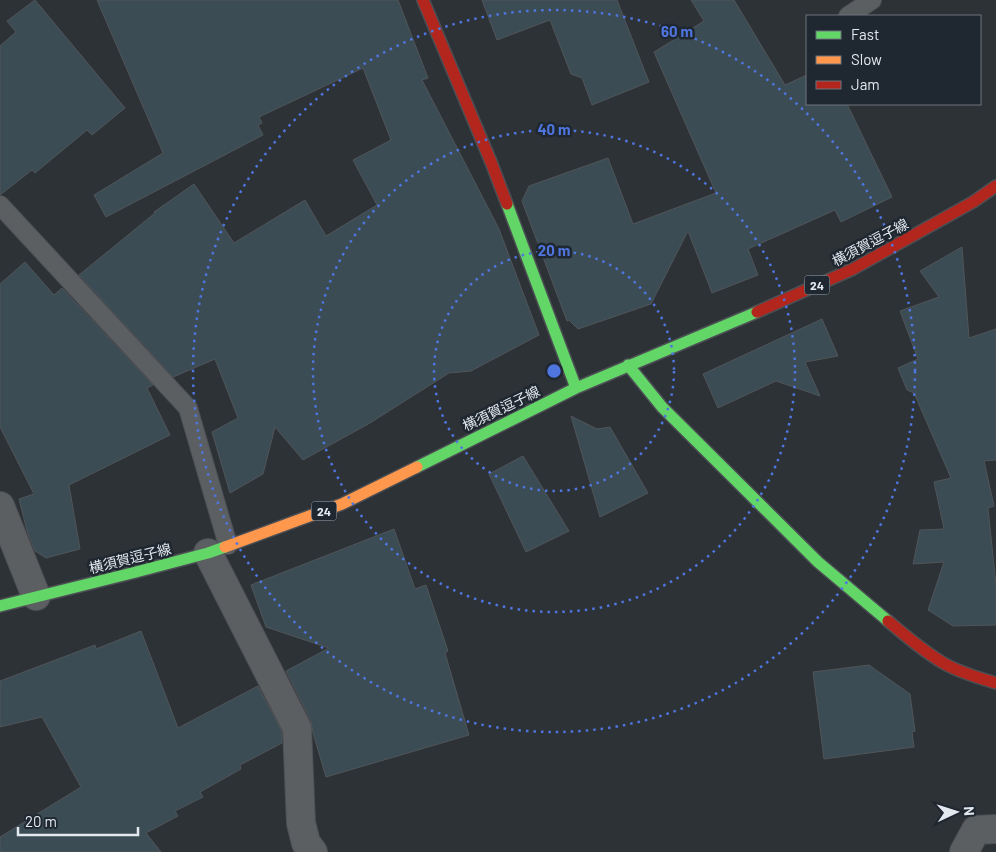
<svg xmlns="http://www.w3.org/2000/svg" width="996" height="852" font-family="Barlow,'Noto Sans JP',sans-serif">
<style>
.building{fill:#3b4c54;stroke:#505559}
.lines{fill:none;stroke-linecap:round;stroke-linejoin:round}
.lane-casing{stroke:#4c4f54;stroke-width:20}
.street-casing{stroke:#4c4f54;stroke-width:30}
.fast-casing{stroke:#4c4f54;stroke-width:14}
.slow-casing{stroke:#4c4f54;stroke-width:14}
.jam-casing{stroke:#4c4f54;stroke-width:14}
.lane{stroke:#5c5f62;stroke-width:18}
.street{stroke:#5c5f62;stroke-width:28}
.fast{stroke:#63d668;stroke-width:11}
.slow{stroke:#ff974d;stroke-width:11}
.jam{stroke:#b3261e;stroke-width:11}
.ring{fill:none;stroke:#4f75de;stroke-width:2.5;stroke-dasharray:2.5 5}
.labels{text-anchor:middle;dominant-baseline:central;stroke-width:5;stroke-linejoin:round;paint-order:stroke}
.shield{fill:#1f2731;stroke:#a9afb7;stroke-width:1}
.shield-label{font-size:12px;font-weight:bold;fill:#e4e9f0}
.street-label{font-size:14px;fill:#e4e9f0;stroke:#1f2731}
.centre{fill:#4f75de;stroke:#1f2731;stroke-width:2.5}
.ring-label{font-size:15px;text-anchor:middle;font-weight:bold;fill:#4f75de;stroke:#1f2731;stroke-width:5;stroke-linejoin:round;paint-order:stroke}
</style>
<rect width="100%" height="100%" fill="#2d3237"/>
<!-- building -->
<path class="building" d="M35,0L125,108L92,135L87,130L35,173L32,170L0,195V46L16,32L7,21Z
M97,0H398L428,78L422,80L499,229L539,335L471,371L449,373L370,423L303,460L275,427L263,474L230,493L212,432L238,418L215,359L173,377L79,275L155,213L154,212L194,184L234,243L305,200L326,236L377,205L353,160L391,140L363,68L259,117L262,123L258,125L263,135L106,217L94,195L163,153Z
M482,0H617L649,82L592,105L582,78L571,74L550,20L497,40Z
M691,0H734L785,85L807,75V104H847L892,197L841,222L835,210L748,249L758,275L712,293L688,231L651,304L578,329L569,320L567,321L522,201L529,186L608,158L633,224L716,193L654,52L704,21Z
M962,247L969,338L996,329V460L984,461L994,506L988,508L996,585V625L953,626L928,610L944,562L913,564L920,530L944,529L934,482L951,478L914,393L907,390L898,368L918,359L900,311L939,297L920,271Z
M25,262L54,295L62,288L153,385L147,388L170,435L69,485L80,549L46,558L35,551L27,531L19,499L34,494L0,427V284Z
M822,319L838,356L805,362L820,396L776,381L718,408L703,374Z
M571,416L597,429L610,427L648,493L600,517Z
M523,456L569,531L526,552L489,474Z
M394,529L415,589L426,585L448,651L445,653L469,735L326,777L313,733L311,721L286,671L329,648L266,627L251,585Z
M141,631L178,728L258,686L282,732V743L240,765L241,769L200,792L203,797L175,811L178,816L146,833L161,852H0V837L81,787L42,717L0,727V681L95,645L96,649Z
M869,665L910,694L915,731L912,732L914,747L824,759L813,672Z"/>
<g class="lines">
<defs>
<path id="lane" d="M848,16L872,0
M0,205L188,408L228,545"/>
<path id="street" d="M0,506L36,596
M208,553L297,728L301,823L306,843L313,852
M964,852L976,830L996,829"/>
<path id="fast" d="M507,204L576,388
M628,365L662,407L818,562L888,621
M417,467L576,388L757,312
M0,606L136,572L208,553L225,547"/>
<path id="slow" d="M225,547L342,504L417,467"/>
<path id="jam" d="M423,0L491,162L507,204
M757,312L853,269L973,202L996,186
M888,621C906,636 924,652 945,664C961,673 979,678 996,683"/>
</defs>
<!-- lane casing -->
<use href="#lane" class="lane-casing"/>
<!-- street casing -->
<use href="#street" class="street-casing"/>
<!-- fast casing -->
<use href="#fast" class="fast-casing"/>
<!-- slow casing -->
<use href="#slow" class="slow-casing"/>
<!-- jam casing -->
<use href="#jam" class="jam-casing"/>
<!-- lane -->
<use href="#lane" class="lane"/>
<!-- street -->
<use href="#street" class="street"/>
<!-- fast -->
<use href="#fast" class="fast"/>
<!-- slow -->
<use href="#slow" class="slow"/>
<!-- jam -->
<use href="#jam" class="jam"/>
</g>
<!-- distance rings -->
<g class="ring">
<circle cx="554" cy="371" r="120"/>
<circle cx="554" cy="371" r="241"/>
<circle cx="554" cy="371" r="361"/>
</g>
<g class="labels">
<!-- shield labels -->
<g class="shield">
<rect x="804.5" y="275.5" width="25" height="19" rx="4"/>
<rect x="311.5" y="501.5" width="25" height="19" rx="4"/>
</g>
<g class="shield-label">
<text x="817" y="285">24</text>
<text x="324" y="511">24</text>
</g>
<!-- street labels -->
<g class="street-label">
<text transform="translate(870 242) rotate(-28)">横須賀逗子線</text>
<text transform="translate(501 408) rotate(-26)">横須賀逗子線</text>
<text transform="translate(130 558) rotate(-14)">横須賀逗子線</text>
</g>
</g>
<circle cx="554" cy="371" r="8" class="centre"/>
<g class="ring-label">
<text x="677" y="37">60 m</text>
<text x="554" y="135">40 m</text>
<text x="554" y="256">20 m</text>
</g>
<!-- legend -->
<rect x="806" y="15" width="175" height="90" fill="#1f2731" stroke="#6e757d"/>
<rect x="816" y="31" width="25" height="8" fill="#63d668" stroke="#6e757d"/>
<text x="851" y="40" font-size="15" fill="#e4e9f0">Fast</text>
<rect x="816" y="56" width="25" height="8" fill="#ff974d" stroke="#6e757d"/>
<text x="851" y="65" font-size="15" fill="#e4e9f0">Slow</text>
<rect x="816" y="81" width="25" height="8" fill="#b3261e" stroke="#6e757d"/>
<text x="851" y="90" font-size="15" fill="#e4e9f0">Jam</text>
<!-- north arrow -->
<g transform="translate(956 812) rotate(86)" stroke="#1f2731" stroke-width="4" paint-order="stroke">
<path d="M0-4L9 19L0 12L-9 19Z" fill="#e4e9f0"/>
<text y="-8" font-size="14" font-weight="bold" text-anchor="middle" fill="#e4e9f0">N</text>
</g>
<!-- scale -->
<path d="M18 827v8h120v-8" fill="none" stroke="#e4e9f0" stroke-width="2.5"/>
<text x="25" y="827" font-size="15" fill="#e4e9f0" stroke="#1f2731" stroke-width="4" paint-order="stroke">20 m</text>
</svg>
